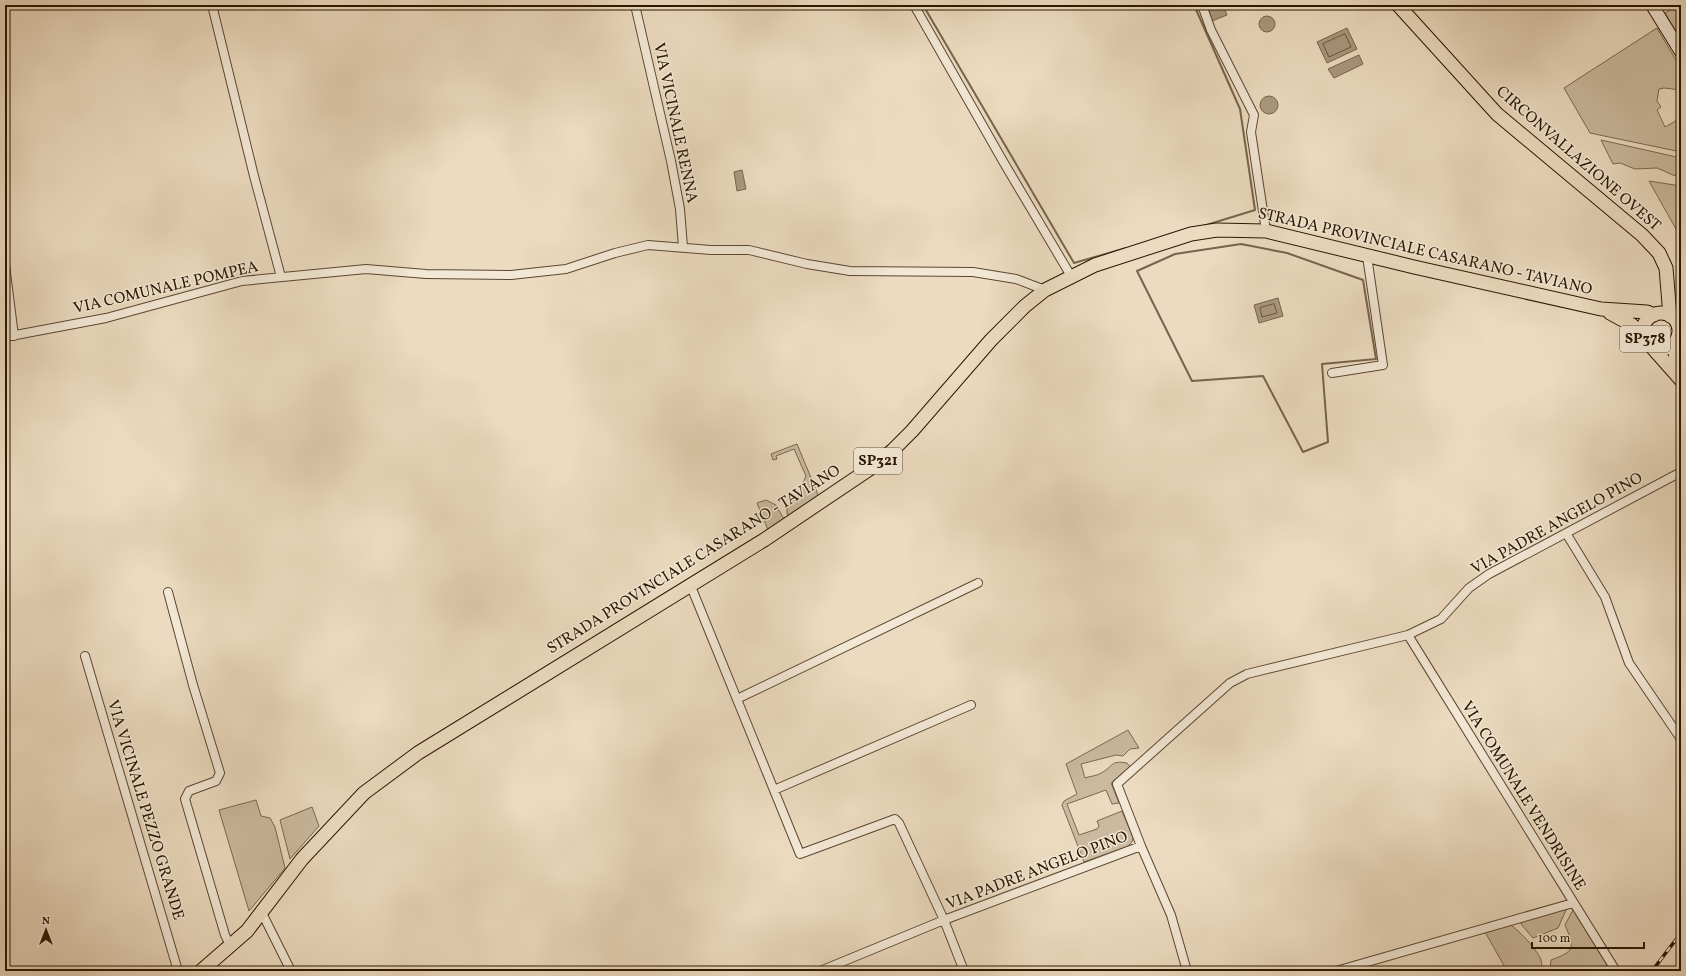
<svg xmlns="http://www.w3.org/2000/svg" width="1686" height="976" font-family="Vollkorn,serif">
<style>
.green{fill:#cbba9f;stroke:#7a6850}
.water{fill:#aa987f;stroke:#77644c}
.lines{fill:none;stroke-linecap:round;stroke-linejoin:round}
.shore{stroke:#6a5740;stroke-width:1}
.stream{stroke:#77644c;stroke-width:2}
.street-casing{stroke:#5a4730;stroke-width:10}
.secondary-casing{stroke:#2a1600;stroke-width:14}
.primary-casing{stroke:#2a1600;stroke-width:15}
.street{stroke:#f3e8d6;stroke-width:8}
.secondary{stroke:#f3e8d6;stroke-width:12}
.primary{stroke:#ecdbc0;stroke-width:13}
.rail-casing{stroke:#2a1600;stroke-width:3.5}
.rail{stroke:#f3e8d6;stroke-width:2;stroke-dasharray:6;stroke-linecap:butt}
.labels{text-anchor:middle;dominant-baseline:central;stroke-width:3;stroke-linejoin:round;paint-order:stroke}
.shield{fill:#f3e8d6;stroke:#665540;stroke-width:1}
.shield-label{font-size:15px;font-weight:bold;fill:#2a1600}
.street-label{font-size:16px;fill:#2a1600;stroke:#f3e8d6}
</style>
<rect width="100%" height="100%" fill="#ecdbc0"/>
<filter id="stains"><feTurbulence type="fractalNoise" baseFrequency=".005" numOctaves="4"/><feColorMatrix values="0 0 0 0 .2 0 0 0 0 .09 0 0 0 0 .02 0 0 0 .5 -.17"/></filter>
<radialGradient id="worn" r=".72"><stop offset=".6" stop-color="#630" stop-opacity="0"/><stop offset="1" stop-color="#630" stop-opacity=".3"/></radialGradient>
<!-- green -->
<path class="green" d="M1678,5H1681V41L1665,13Z
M1657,28L1681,69V90L1664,88L1659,89L1657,101L1661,107L1657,110L1665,127L1681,118V152L1590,133L1564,88Z
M1601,140L1681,158V177L1673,175L1657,168L1635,169L1620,163L1613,164Z
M1649,181L1681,186V238Z
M797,444L819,497L791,516L787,514V507L798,495L806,476L794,449L776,456L777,459L773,460L771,454Z
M766,500L776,505L784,519L768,530L757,503Z
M1128,730L1139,748L1130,749L1123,756L1116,755L1081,764L1085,778C1090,776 1097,776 1101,773C1114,766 1110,760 1127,763L1130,767L1111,783L1119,803L1112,804L1106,790L1067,804L1079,835L1097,829L1099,826L1097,821L1122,811L1133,838L1132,842L1127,847L1084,862L1062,805L1064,801L1077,794L1066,764Z
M256,800L261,816L270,818L275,827L285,868L249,911L219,810Z
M312,807L319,826L290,859L280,820Z
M1567,908L1558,928L1533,938L1521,924L1523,920Z
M1574,908L1609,965L1597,971H1550L1551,960C1575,951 1575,949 1565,925Z
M1508,924C1516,926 1539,952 1541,960C1542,963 1542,967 1541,970L1546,971H1507L1484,930Z"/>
<!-- water -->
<path class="water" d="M1215,5H1223L1227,15L1212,21L1208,8Z
M1259 24a8 8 0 1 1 16 0a8 8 0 1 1-16 0Z
M1347,28L1357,49L1327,63L1317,42Z
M1359,55L1363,64L1334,78L1328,69Z
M1260 105a9 9 0 1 1 18 0a9 9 0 1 1-18 0Z
M742,170L746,189L737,191L734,172Z
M1278,298L1283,316L1259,323L1254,305Z"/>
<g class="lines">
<!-- shore -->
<path class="shore" d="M1345,34L1351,47L1329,57L1323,44Z
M1274,304L1277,313L1262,317L1260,308Z"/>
<!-- stream -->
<path class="stream" d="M923,5L1074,263L1126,248
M1194,5L1240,109L1255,210L1203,226
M1241,244L1287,253L1363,280L1376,359L1322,364L1328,442L1303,452L1263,376L1192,381L1137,271L1175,254Z"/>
<defs>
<path id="street" d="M212,5L254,176L281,277
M635,5L671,161L680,209L683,247
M914,5L1004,163L1071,276
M1202,5L1211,30L1254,115L1251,132L1266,231
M5,265L14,336
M5,337L106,318L242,281L366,269L426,274L511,275L566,269L615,253L648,245L711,250H749L807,264L850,271L973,272L1016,279L1045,290
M1332,373L1383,365L1367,256
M1566,533L1605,597L1629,663L1681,739
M690,584L800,854L895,819L899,823L944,920L820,971
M168,592L193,685L220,773L216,781L189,791L185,799L225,935L231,947
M1408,635L1616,971
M85,656L178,971
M737,699L978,583
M774,790L971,705
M1141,846L1171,915L1187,971
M262,913L291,971
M964,971L944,920L1141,846L1117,784L1230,683L1247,674L1408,635L1441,619L1469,588L1489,574L1681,472
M1336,971L1573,903"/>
<path id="secondary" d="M1652,5L1681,52
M1673,318L1681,321
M1678,337H1681"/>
<path id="primary" d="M1398,5L1497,114L1642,235L1659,253L1666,268L1670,316
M1610,313L1632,325L1646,339
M1643 331a18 18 0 1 1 36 0a18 18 0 1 1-36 0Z
M1674,344L1677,365L1681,372
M1650,345L1681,380
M201,971L247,931L302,859L364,793L418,753L764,540L868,470L892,451L912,431L991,340L1025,306L1045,290L1095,265L1191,234L1217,230L1266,231L1414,267L1601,309L1647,312L1654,315"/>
</defs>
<!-- street casing -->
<use href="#street" class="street-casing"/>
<!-- secondary casing -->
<use href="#secondary" class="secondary-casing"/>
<!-- primary casing -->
<use href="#primary" class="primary-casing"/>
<!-- street -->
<use href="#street" class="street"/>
<!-- secondary -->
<use href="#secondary" class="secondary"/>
<!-- primary -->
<use href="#primary" class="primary"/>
<defs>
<path id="rail" d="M1652,971L1681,933"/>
</defs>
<!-- rail casing -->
<use href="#rail" class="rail-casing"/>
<!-- rail -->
<use href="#rail" class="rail"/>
</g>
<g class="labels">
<!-- shield labels -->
<g class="shield">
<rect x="1620" y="326" width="50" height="26" rx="3"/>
<rect x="854" y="448" width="48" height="26" rx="3"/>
</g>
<g class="shield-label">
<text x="1645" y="339">SP378</text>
<text x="878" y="461">SP321</text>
</g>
<!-- street labels -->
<g class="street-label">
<text transform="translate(675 123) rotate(78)">VIA VICINALE RENNA</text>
<text transform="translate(1578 159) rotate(41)">CIRCONVALLAZIONE OVEST</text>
<text transform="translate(1425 252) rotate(13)">STRADA PROVINCIALE CASARANO - TAVIANO</text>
<text transform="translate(166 288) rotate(-13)">VIA COMUNALE POMPEA</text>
<text transform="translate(1557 524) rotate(-29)">VIA PADRE ANGELO PINO</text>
<text transform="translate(694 560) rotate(-32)">STRADA PROVINCIALE CASARANO - TAVIANO</text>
<text transform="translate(1523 796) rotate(58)">VIA COMUNALE VENDRISINE</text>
<text transform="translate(145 810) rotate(73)">VIA VICINALE PEZZO GRANDE</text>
<text transform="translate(1037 871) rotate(-21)">VIA PADRE ANGELO PINO</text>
</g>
</g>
<!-- margin -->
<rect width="1686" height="976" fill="none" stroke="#ecdbc0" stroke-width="20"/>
<rect x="6" y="6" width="1674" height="964" fill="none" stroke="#2a1600" stroke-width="2"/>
<rect x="10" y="10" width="1666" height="956" fill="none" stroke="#2a1600"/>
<!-- north arrow -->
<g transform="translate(46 930)" stroke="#f3e8d6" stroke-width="3" paint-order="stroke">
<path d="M0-3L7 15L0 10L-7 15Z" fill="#2a1600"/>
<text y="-6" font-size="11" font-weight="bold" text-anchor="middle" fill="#2a1600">N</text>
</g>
<!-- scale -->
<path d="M1532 942v6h112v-6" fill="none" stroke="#2a1600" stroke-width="2"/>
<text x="1538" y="942" font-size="12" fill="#2a1600" stroke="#f3e8d6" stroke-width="3" paint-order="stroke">100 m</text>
<rect width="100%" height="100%" filter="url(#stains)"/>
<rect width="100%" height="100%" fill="url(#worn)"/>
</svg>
